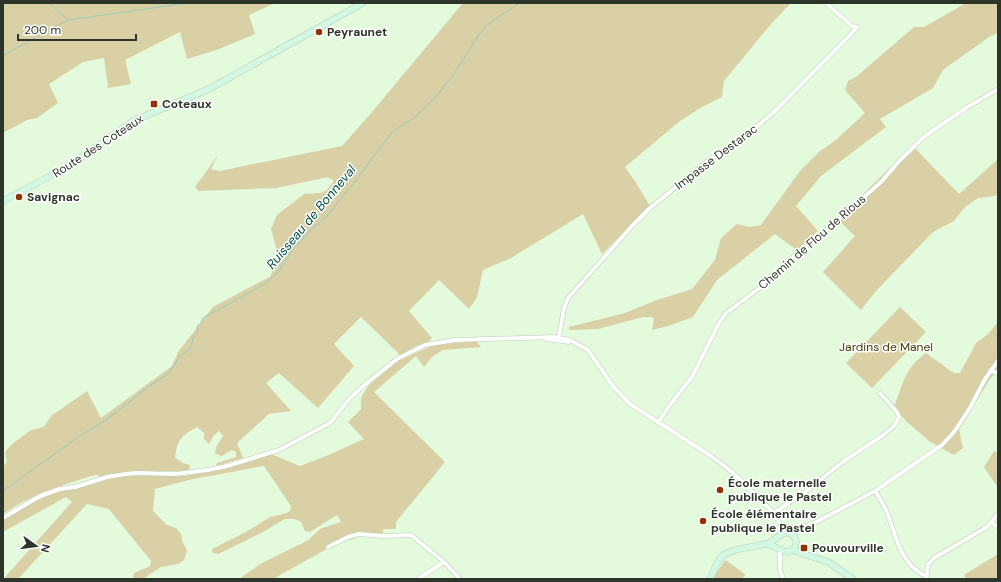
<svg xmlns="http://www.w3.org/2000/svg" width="1001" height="582" font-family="'DM Sans',sans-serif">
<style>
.green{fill:#d9d0a5}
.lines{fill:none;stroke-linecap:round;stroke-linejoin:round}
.stream{stroke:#97ccbe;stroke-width:1}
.street-casing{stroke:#b8cdb1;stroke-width:5}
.secondary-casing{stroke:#b8cdb1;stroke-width:7}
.street{stroke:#fff;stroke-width:4}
.secondary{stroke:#d2f7e3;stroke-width:6}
.poi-dot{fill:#953005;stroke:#fff;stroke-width:1.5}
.labels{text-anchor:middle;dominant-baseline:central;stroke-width:3;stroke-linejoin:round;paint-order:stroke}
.poi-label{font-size:12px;font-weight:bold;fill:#2d352a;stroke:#fff;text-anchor:start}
.street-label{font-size:12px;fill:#2d352a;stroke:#fff}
.park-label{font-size:12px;fill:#443a02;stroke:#fff}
.water-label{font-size:13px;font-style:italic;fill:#004d41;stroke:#fff}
</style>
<rect width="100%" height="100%" fill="#e4fadd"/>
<!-- green -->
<path class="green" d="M3,3H275L249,15L255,34L219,49L187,59L180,32L125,60L131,84L108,88L104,58L83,62L49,84L58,103L37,118L27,120L3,133Z
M463,3H791L771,24L724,81L722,97L702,107L680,121L625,167L635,181L650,206L602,254L583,214L511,258L483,270L477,297L469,309L439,280L409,311L432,338L428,342L416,346L399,356L398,353L361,317L334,344L354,366L318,408L279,373L266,383L291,411L269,414L237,443L243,458L216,466L217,463L236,457V452L232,450L222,456L215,454L216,447L223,436L219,431L214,435L209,444L204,439V433L197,427C182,435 177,440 175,458L183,463L190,465L189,471H129L100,477L97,475L91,476C58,487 32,494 3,514V466L7,462L5,452L12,444L31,430L44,427L51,416L87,391L101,418L172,366L178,352L213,307L271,276L273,265L278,255L271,229L277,215L304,194L320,193L327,190L334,181L328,177L276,188L199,191L195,187L218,155L211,169L220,171L342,146L372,112Z
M966,3H998V33L989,37L943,70L933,88L880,119L886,127L821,176L796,206L818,231L797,250L775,234L717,280L693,317L668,326L652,330L654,319L652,317H643L598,329L569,330V327L625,313L654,301L692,289L715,260L721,238L737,224L750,227L761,225L800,171L819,152L836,140L865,113L845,90L848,81L856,77L914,27H924Z
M913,146L959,194L998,159V193L995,196L978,198L964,208L954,221L933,232L876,291L861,310L823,272L855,236L837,219Z
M900,307L926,332L872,388L846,363Z
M998,322V369L990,379L959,429L963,448L954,455L929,441L906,421L894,407C904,383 903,370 926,353L954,373H960L976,343L988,334Z
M476,341L481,347L443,350L432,357L424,367L416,356L374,392L445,462L396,522V529H383V536L359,535L354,539L341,541L273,579H239L262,563L307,541L320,529L341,522L337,515L310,532L305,531L301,522L294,519H285L261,533L218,554L213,553L212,549L246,532L270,517L287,513L290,511L291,506L264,466L193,479L155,489L153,511L167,525L176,528L181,534L182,541L187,550L184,560L178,564L161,567L143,579H133L134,573L150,566L151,561L109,509L87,504L18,579H7L5,577L72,502L66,497L3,532V520L20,508L60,490L78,488L120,476L139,475L184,476L213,471L271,454L300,466L326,456L364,439L348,422L361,409V398L368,386L399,360L434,345Z
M994,451L998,453V488L984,467Z
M998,554V579H966L964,575Z
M724,561H727L746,575L741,579H713Z"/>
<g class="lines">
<!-- stream -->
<path class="stream" d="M49,3L68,20
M3,55C26,45 45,30 68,20L188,3
M3,491L81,435L106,420L151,385L169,373L180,356L190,349L194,336L198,332L197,326L201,323L203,318L265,284L279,271L293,249L307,233L325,218L356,180L392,132L415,117L434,99L454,74L478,36L485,27L495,19L520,3"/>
<defs>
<path id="street" d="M546,339L569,342
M560,341L559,336L564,308L568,298L632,226L650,208L709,160L739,141L772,114L852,33L857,27L852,26L826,3
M990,371L998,373
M658,423L669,406L692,377L718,325L725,314L762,286L786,263L836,222L882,181L900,160L925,136L966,108L998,89
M875,491C879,497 883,503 886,510C895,531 897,554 916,570C920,573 923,575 927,576
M774,513L805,492L844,461L882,436L893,427L896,423L899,417L897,412L880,393
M3,518L40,496L60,489L75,487L107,477L126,474L137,473L175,474L208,470L227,466L279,450L330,423L350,398L368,382L397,359L425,345L455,340L553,337L570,340L588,350L612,385L630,404L711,456L731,471L774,513L782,528L787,533
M992,523L998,527
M790,533L818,521L875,491L942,445L954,432L970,408L985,379L998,361
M328,547L348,537L359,534L383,536L411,535L444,562L460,579
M780,549V570L783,579
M418,579L444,562
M926,579L928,565L934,558L987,527L998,514"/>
<path id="secondary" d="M3,201L67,167L133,121L209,89L363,3
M792,550L828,562L853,579
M710,579C714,572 716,563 721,557C732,547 755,548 769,543C775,540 778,536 784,533C799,531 800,551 787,552C783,552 773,545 766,544"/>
</defs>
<!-- street casing -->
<use href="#street" class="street-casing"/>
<!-- secondary casing -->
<use href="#secondary" class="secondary-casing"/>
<!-- street -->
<use href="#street" class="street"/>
<!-- secondary -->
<use href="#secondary" class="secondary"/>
</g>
<!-- markers -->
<g class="poi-dot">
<circle cx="319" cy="32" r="4"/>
<rect x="150" y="100" width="8" height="8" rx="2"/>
<circle cx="19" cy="197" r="4"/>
<circle cx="720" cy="490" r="4"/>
<circle cx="703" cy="521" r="4"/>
<rect x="800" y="544" width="8" height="8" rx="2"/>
</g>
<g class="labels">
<!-- poi labels -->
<g class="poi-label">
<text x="327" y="32">Peyraunet</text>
<text x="162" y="104">Coteaux</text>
<text x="27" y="197">Savignac</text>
<text x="728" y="483">École maternelle<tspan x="728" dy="14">publique le Pastel</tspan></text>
<text x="711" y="514">École élémentaire<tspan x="711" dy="14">publique le Pastel</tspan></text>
<text x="812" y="548">Pouvourville</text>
</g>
<!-- street labels -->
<g class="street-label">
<text transform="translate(98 146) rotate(-33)">Route des Coteaux</text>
<text transform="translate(716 157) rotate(-37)">Impasse Destarac</text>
<text transform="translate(812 242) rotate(-41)">Chemin de Flou de Rious</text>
</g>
<!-- park labels -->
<g class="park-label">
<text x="886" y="347">Jardins de Manel</text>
</g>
<!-- water labels -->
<g class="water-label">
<text transform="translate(311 217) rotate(-50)">Ruisseau de Bonneval</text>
</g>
</g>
<!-- border -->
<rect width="1001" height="582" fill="none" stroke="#2d352a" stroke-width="8"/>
<!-- north arrow -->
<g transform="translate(36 546) rotate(104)" stroke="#ffffff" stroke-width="3" paint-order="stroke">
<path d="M0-3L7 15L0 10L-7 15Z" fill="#2d352a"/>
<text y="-6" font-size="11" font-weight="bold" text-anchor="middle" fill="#2d352a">N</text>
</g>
<!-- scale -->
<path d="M18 34v6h118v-6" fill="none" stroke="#2d352a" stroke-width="2"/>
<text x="24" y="34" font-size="12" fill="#2d352a" stroke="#ffffff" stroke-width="3" paint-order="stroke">200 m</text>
</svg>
